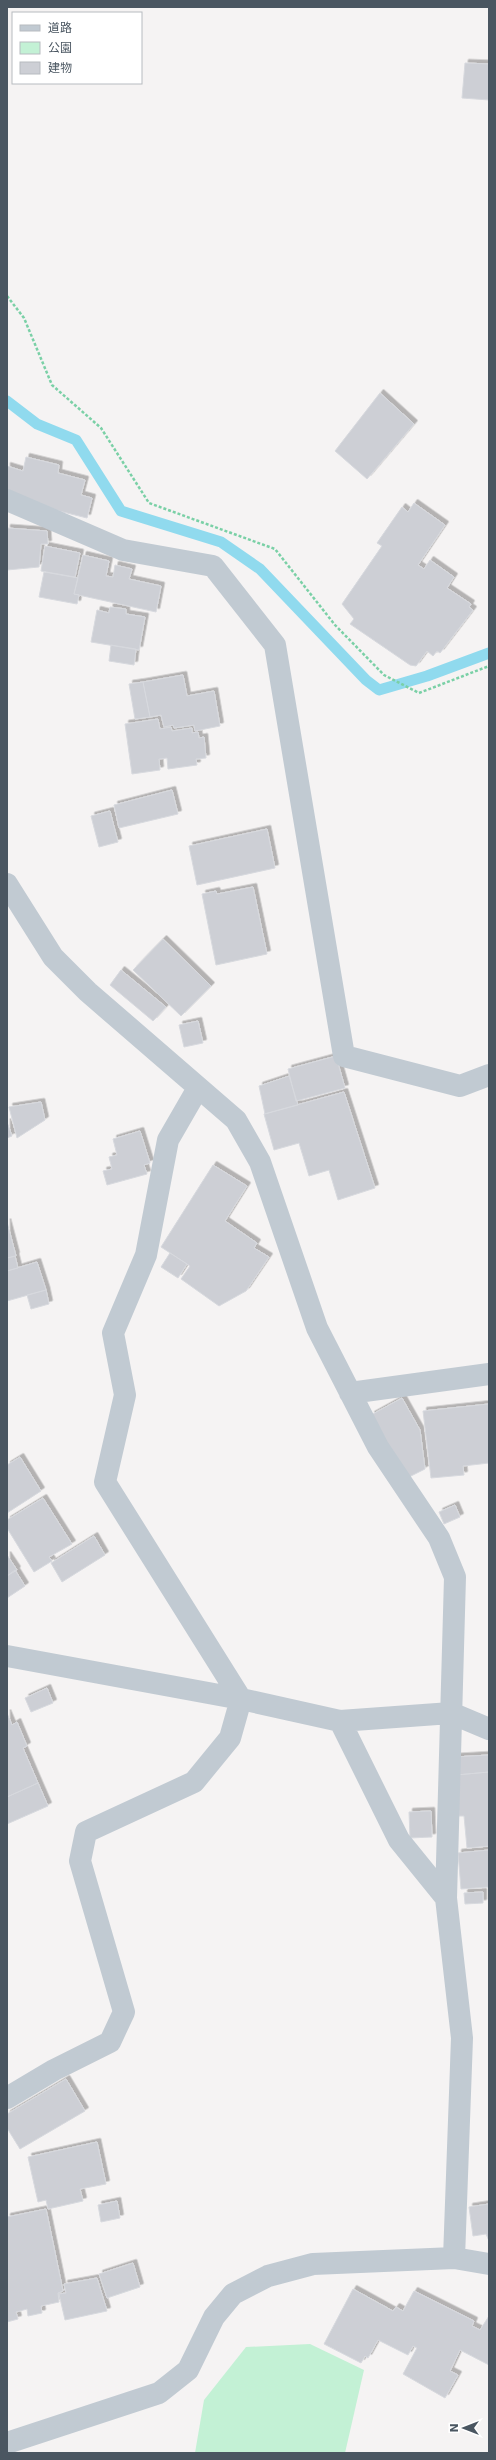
<svg xmlns="http://www.w3.org/2000/svg" width="496" height="2460" font-family="'DejaVu Sans','Noto Sans JP',sans-serif">
<style>
.green{fill:#c3f1d5}
.lines{fill:none;stroke-linecap:round;stroke-linejoin:round}
.stream{stroke:#90daee;stroke-width:11}
.building{fill:#cdcfd5;stroke:#d7d9de;filter:url(#shadow)}
.path{stroke:#7ad0a6;stroke-width:2.5;stroke-dasharray:3 2;stroke-linecap:butt}
.minor{stroke:#c1cad2;stroke-width:22}
</style>
<defs>
<filter id="shadow"><feDropShadow dx="3.5" dy="-3.5" stdDeviation="0" flood-color="#0004"/></filter>
</defs>
<rect width="100%" height="100%" fill="#f5f3f3"/>
<!-- green -->
<path class="green" d="M310,2344L364,2370L345,2453H195L204,2400L246,2347Z"/>
<g class="lines">
<!-- stream -->
<path class="stream" d="M7,401L37,424L76,440L121,511L221,542L260,569L366,680L379,690L427,676L489,653"/>
</g>
<!-- building -->
<path class="building" d="M465,63L489,64V100L462,98Z
M380,393L414,424L367,479L335,451Z
M26,457L59,465L58,473L85,480L81,495L92,498L87,518L7,498V466L23,471Z
M414,503L445,525L418,565L424,569L430,560L454,577L447,588L471,604L469,607L473,610L440,653L437,651L433,656L427,651L416,666L410,665L350,624L354,619L342,604L382,546L377,543L402,507L408,512Z
M7,528L47,531L48,544H41L39,567L7,570Z
M45,546L80,553L75,577L41,571Z
M83,555L109,561L106,576L113,577L115,565L132,569L129,579L161,586L156,612L74,594Z
M44,572L78,578L74,594L79,595L77,604L39,597Z
M110,607L126,609V614L145,617L139,650L91,642L97,610L109,613Z
M111,645L136,649L134,665L109,661Z
M183,675L187,696L214,691L220,726L195,731L194,725L174,728L173,725L164,727L161,715L150,717L143,682Z
M143,682L150,717L135,719L129,684Z
M158,719L160,729L171,727L172,731L192,728V733L198,732L199,738L204,737L206,758L196,759L197,765L168,769L167,758L159,759L160,770L132,774L125,724Z
M172,790L178,814L119,828L114,805Z
M110,811L118,842L99,847L91,816Z
M267,829L275,868L197,885L189,846Z
M253,887L267,954L216,965L202,894L216,891L217,894Z
M163,939L211,986L181,1016L133,970Z
M121,970L166,1007L153,1021L110,985Z
M198,1021L203,1043L184,1047L179,1025Z
M336,1056L345,1088L296,1101L288,1069Z
M289,1076L298,1105L265,1114L259,1086Z
M344,1092L375,1188L338,1200L329,1170L309,1176L299,1143L274,1150L264,1114Z
M41,1102L45,1120L17,1138L9,1107Z
M7,1122L12,1136L7,1138Z
M140,1131L150,1163L144,1165L147,1174L107,1185L103,1171L112,1169L109,1157L117,1155L113,1139Z
M213,1165L247,1186L225,1221L257,1243L254,1248L269,1257L246,1291L219,1306L181,1279L190,1266L161,1247Z
M7,1222L16,1256L7,1258Z
M170,1253L187,1264L178,1278L161,1267Z
M15,1256L18,1268L7,1271V1258Z
M37,1262L46,1290L7,1301V1271Z
M46,1290L49,1304L31,1309L27,1295Z
M402,1398L420,1430L425,1469L405,1479L371,1415Z
M489,1404V1463L463,1466L464,1475L431,1478L423,1411Z
M20,1457L41,1491L7,1513V1465Z
M43,1498L72,1544L49,1557L52,1561L34,1572L7,1528V1520Z
M455,1505L460,1517L444,1524L439,1512Z
M94,1536L105,1555L62,1582L51,1563Z
M7,1555L17,1570L7,1576Z
M15,1570L25,1586L7,1598V1576Z
M47,1688L53,1703L31,1712L25,1698Z
M7,1713L12,1725L17,1722L27,1746L23,1748L38,1783L7,1797Z
M489,1755V1772L456,1775L455,1757Z
M489,1772V1846L467,1848L464,1816H459L456,1775Z
M38,1783L48,1806L7,1824V1797Z
M431,1811L432,1837L410,1838L409,1812Z
M489,1850V1887L461,1889L458,1853Z
M483,1892V1903L465,1904L464,1893Z
M66,2079L85,2111L20,2149L7,2128V2114Z
M97,2142L106,2184L80,2189L83,2201L48,2209L46,2200L38,2202L28,2157Z
M117,2201L120,2218L101,2222L98,2205Z
M489,2204V2241L486,2234L473,2236L469,2207Z
M46,2209L63,2291L58,2293L59,2302L41,2306L42,2313L28,2316L27,2309L16,2312L18,2319L7,2322V2217Z
M133,2263L140,2287L107,2298L99,2274Z
M97,2278L107,2311L65,2320L59,2294L66,2293L64,2284Z
M353,2289L393,2311L396,2307L403,2311L414,2291L474,2321L472,2326L480,2330L489,2316V2365L460,2350L450,2371L458,2375L445,2398L403,2374L417,2348L413,2346L408,2355L378,2340L368,2358L365,2356L361,2363L324,2344Z"/>
<g class="lines">
<!-- path -->
<path class="path" d="M7,296L24,318L52,385L101,428L149,503L275,549L335,625L384,675L419,693L489,666"/>
<!-- minor -->
<path class="minor" d="M7,500L123,550L213,566L275,645L344,1056L460,1086L489,1075
M7,884L53,957L88,992L236,1120L260,1162L317,1328L378,1447L439,1538L455,1577L446,1898L462,2038L454,2258
M350,1393L489,1374
M7,1656L241,1699L340,1721L399,1840L446,1898
M340,1721L451,1713L489,1729
M7,2098L54,2070L110,2042L124,2012L80,1861L86,1832L194,1782L230,1738L241,1699L105,1482L125,1395L113,1333L146,1255L168,1140L198,1088
M7,2443L159,2393L188,2370L214,2317L233,2294L268,2276L313,2264L454,2258L489,2264"/>
</g>
<!-- border -->
<rect width="496" height="2460" fill="none" stroke="#4a5661" stroke-width="16"/>
<!-- legend -->
<rect x="12" y="12" width="130" height="72" fill="#ffffff" stroke="#b7bbc0"/>
<rect x="20" y="25" width="20" height="6" fill="#c1cad2" stroke="#b7bbc0"/>
<text x="48" y="32" font-size="12" fill="#4a5661">道路</text>
<rect x="20" y="42" width="20" height="12" fill="#c3f1d5" stroke="#b7bbc0"/>
<text x="48" y="52" font-size="12" fill="#4a5661">公園</text>
<rect x="20" y="62" width="20" height="12" fill="#cdcfd5" stroke="#b7bbc0"/>
<text x="48" y="72" font-size="12" fill="#4a5661">建物</text>
<!-- north arrow -->
<g transform="translate(464 2428) rotate(270)" stroke="#ffffff" stroke-width="3" paint-order="stroke">
<path d="M0-3L7 15L0 10L-7 15Z" fill="#4a5661"/>
<text y="-6" font-size="11" font-weight="bold" text-anchor="middle" fill="#4a5661">N</text>
</g>
</svg>
